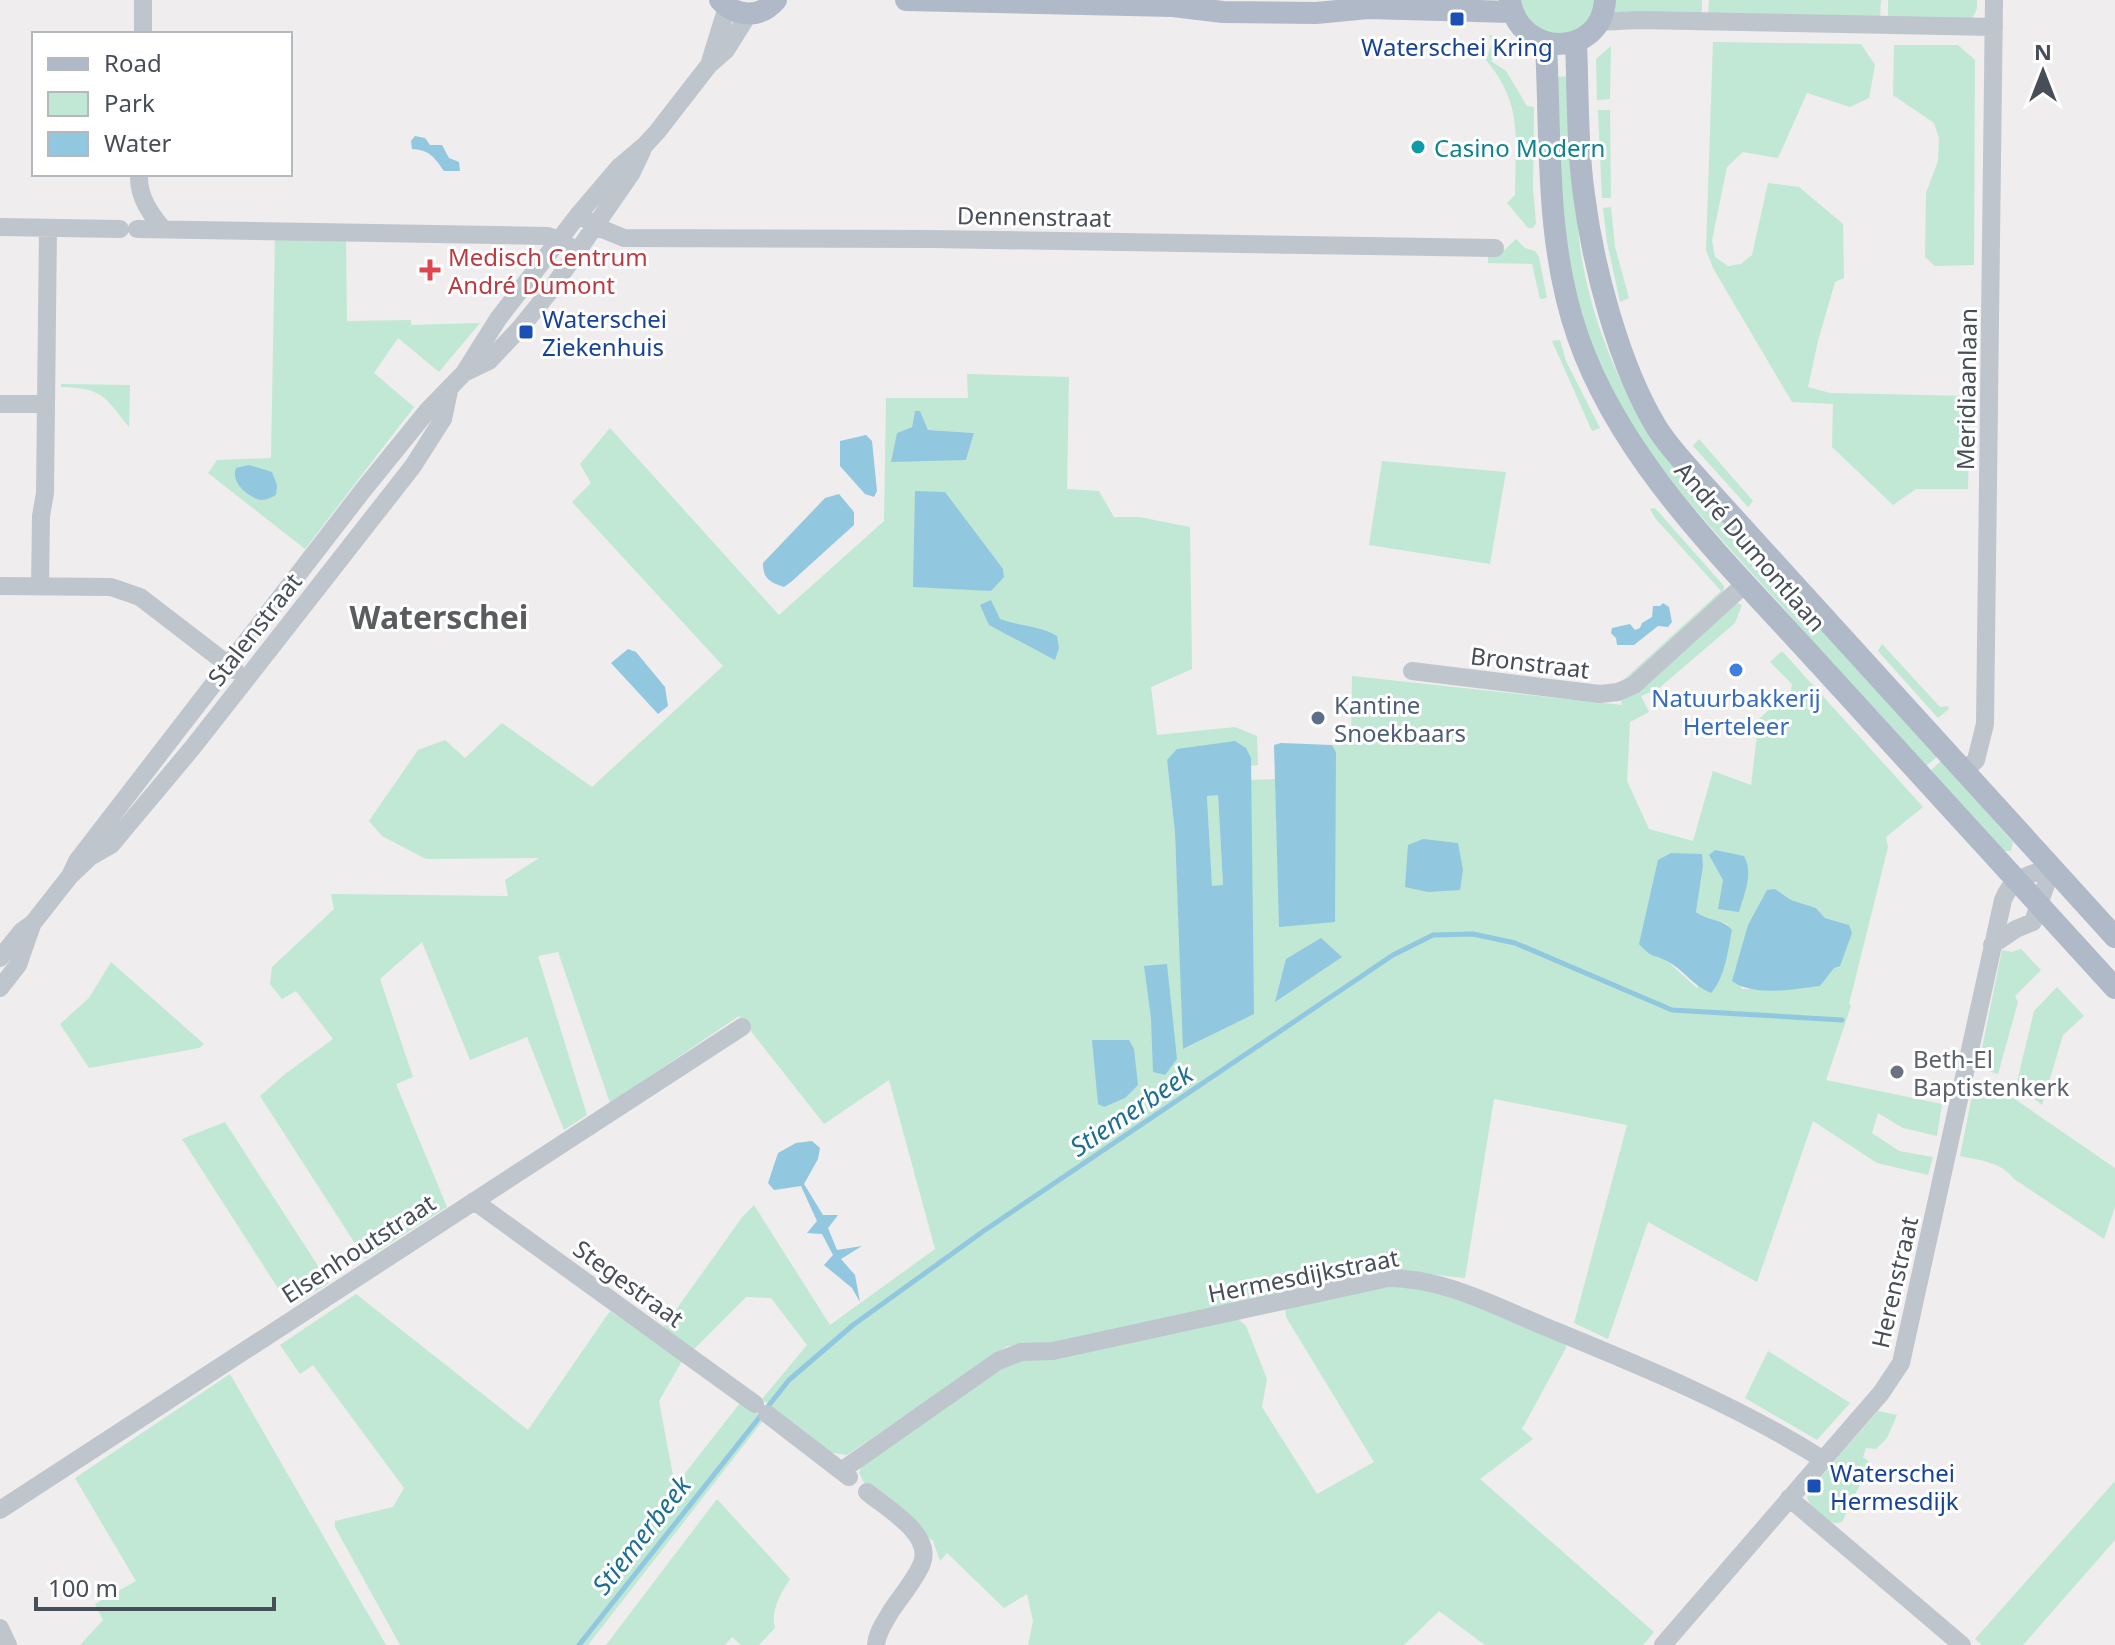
<svg xmlns="http://www.w3.org/2000/svg" width="2115" height="1645" font-family="'Noto Sans',sans-serif">
<style>
.green{fill:#c0e8d4;fill-rule:evenodd}
.water{fill:#92c7e0;fill-rule:evenodd}
.lines{fill:none;stroke-linecap:round;stroke-linejoin:round}
.stream{stroke:#92c7e0;stroke-width:5}
.minor{stroke:#bfc5cd;stroke-width:18}
.major{stroke:#afb9c8;stroke-width:22}
.transit-dot{fill:#1a4fb4;stroke:#fff;stroke-width:3}
.culture-dot{fill:#0f9aa8;stroke:#fff;stroke-width:3}
.health-dot{fill:#e0444e;stroke:#fff;stroke-width:3}
.shop-dot{fill:#3f7fe0;stroke:#fff;stroke-width:3}
.service-dot{fill:#5c6f8a;stroke:#fff;stroke-width:3}
.worship-dot{fill:#6b7280;stroke:#fff;stroke-width:3}
.labels{text-anchor:middle;dominant-baseline:central;stroke-width:6;stroke-linejoin:round;paint-order:stroke}
.transit-label{font-size:24px;fill:#164399;stroke:#fff;text-anchor:start}
.culture-label{font-size:24px;fill:#0d838f;stroke:#fff;text-anchor:start}
.street-label{font-size:24px;fill:#474e57;stroke:#fff}
.health-label{font-size:24px;fill:#be3a42;stroke:#fff;text-anchor:start}
.shop-label{font-size:24px;fill:#366cbe;stroke:#fff}
.service-label{font-size:24px;fill:#4e5e75;stroke:#fff;text-anchor:start}
.worship-label{font-size:24px;fill:#5b616d;stroke:#fff;text-anchor:start}
.water-label{font-size:26px;font-style:italic;fill:#1d6e94;stroke:#fff}
.district-label{font-size:32px;font-weight:bold;fill:#5a5c60;stroke:#fff}
</style>
<rect width="100%" height="100%" fill="#efeded"/>
<!-- green -->
<path class="green" d="M1521,0H1596C1594,6 1592,13 1589,19C1577,39 1548,37 1532,23C1525,17 1524,8 1521,0Z
M1613,0H1702V16H1613Z
M1709,0H1881L1880,19L1708,16Z
M1888,0H1977V8L1972,19H1888Z
M1489,35L1493,36L1502,49L1491,61L1506,71L1527,106L1534,107L1533,188L1536,223L1533,228H1528L1507,203L1515,195C1515,140 1524,105 1486,60L1492,43Z
M1713,42L1861,44L1875,65L1869,98L1850,107L1807,93L1778,158L1743,152L1727,167L1712,240L1715,257L1728,266L1741,264L1752,255L1768,183L1799,187L1843,224L1844,278L1835,282L1818,341L1808,387L1830,393L1970,396L1968,489H1916L1893,505L1832,447L1833,404L1792,402L1713,268L1706,250Z
M1894,45H1958L1975,60L1974,265L1935,266L1925,257L1926,193L1938,161L1939,138L1934,123L1893,95Z
M1611,46L1610,99L1597,100L1596,59Z
M1572,76C1574,123 1573,171 1577,218C1583,300 1612,374 1655,443L1937,757L1926,766C1877,719 1834,664 1788,613C1714,530 1633,452 1592,346C1559,261 1560,166 1553,77Z
M1598,110H1610L1611,198H1602Z
M1611,207L1615,247L1629,298L1620,302L1607,242L1603,208Z
M275,236L346,237L347,321L411,320V325L480,323L439,372L398,338L374,373L414,407L305,549L208,473L217,460L271,458Z
M1516,239L1525,248L1535,251L1539,257L1547,298L1540,299L1532,264L1488,263V256L1500,254Z
M1560,340L1566,361L1600,428L1592,431L1552,341Z
M967,374L1069,377L1067,489L1099,491L1114,517H1139L1190,527L1192,669L1151,687L1157,735L1235,727L1257,736L1258,765L1251,766V758L1167,760L1175,833L1184,1049L1250,1015L1251,780L1275,779L1280,927L1336,752L1332,745L1351,744L1352,676L1622,705L1621,701L1630,695L1730,606L1738,603L1742,605L1735,623L1658,689L1641,696L1649,712L1630,722L1627,781L1649,829L1693,841L1713,771L1751,785L1759,719L1791,690L1792,684L1770,662L1782,651L1923,807L1886,837L1888,847L1849,1004L1851,1006L1826,1080L1942,1104L1937,1136L1903,1128L1878,1113L1872,1133L1899,1151L1933,1157L1928,1175L1877,1163L1813,1121L1757,1282L1648,1222L1608,1339L1574,1323L1627,1125L1494,1099L1465,1278L1409,1272L1062,1343L1007,1346L847,1455L827,1452L762,1399L807,1345L771,1298L746,1297L693,1350L663,1328L743,1216L754,1205L830,1325L935,1249L889,1080L824,1124L739,1016L610,1103L558,952L538,956L587,1115L564,1130L527,1037L470,1060L422,942L380,979L413,1077L396,1084L447,1207L365,1259L260,1096L285,1074L333,1039L296,991L282,999L270,984L272,967L334,909L331,894L508,896L505,880L539,858L426,859L382,836L369,821L418,750L445,740L465,758L502,723L592,787L723,666L572,502L591,483L580,464L610,428L779,615L884,521L886,398H968ZM915,411H920L928,430L974,433L966,460L897,433L912,427ZM1701,854L1703,866L1696,912L1702,917L1728,924L1697,988L1667,961ZM1775,889L1791,900L1816,908L1825,918L1849,925L1760,989H1742L1734,972Z
M61,384L130,385L129,427C104,396 103,388 61,387Z
M1699,439L1753,501L1748,507L1693,446Z
M1382,461L1506,472L1490,564L1369,545Z
M1655,508L1724,586L1723,596L1624,686L1619,684L1721,591L1655,518L1650,509Z
M1882,644L1940,707L1948,706L1949,709L1938,718L1878,651Z
M1941,761L2013,842L2011,851H2004L1930,771Z
M1207,795H1218L1223,886L1212,887Z
M2021,949L2041,970L2015,996L2018,1002L1998,1074L1978,1068L2002,950L2012,952Z
M111,962L204,1044L199,1048L89,1068L60,1024L89,998Z
M2057,987L2084,1016L2063,1035L2042,1105L2022,1089L2017,1082L2034,1011Z
M1975,1081L2006,1093L2115,1168V1207L2104,1239L2014,1179C2002,1162 1979,1160 1960,1156Z
M225,1122L329,1283L290,1307L182,1139Z
M1404,1282L1433,1287L1565,1341L1566,1348L1522,1429L1533,1439L1480,1479L1654,1632L1643,1645H1485L1439,1611L1404,1645H1028L1033,1621L1027,1594L1004,1608L947,1553L940,1561L933,1541L875,1489L864,1483L859,1473L863,1463L999,1365L1236,1317L1246,1326L1267,1379L1262,1407L1317,1494L1374,1462L1286,1317L1285,1306Z
M356,1294L528,1430L610,1311L682,1361L659,1401L675,1486L740,1403L765,1418L588,1645H400L335,1527V1521L393,1507L404,1488L313,1365L300,1374L280,1345Z
M1768,1351L1850,1403L1817,1440L1745,1398Z
M230,1374L386,1645H80L103,1620L95,1604L136,1581L75,1478Z
M1878,1411L1897,1415L1887,1438L1876,1449L1866,1448L1863,1457L1868,1461V1468L1842,1522C1828,1527 1811,1510 1807,1497L1811,1488Z
M2115,1481V1540L2023,1645H1982L1975,1639Z
M717,1499L790,1579C781,1593 770,1611 775,1628L759,1645H741L732,1637L725,1645H606Z"/>
<!-- water -->
<path class="water" d="M415,136L425,138L430,145H442L449,158L459,162L460,171H444C434,157 430,150 412,149L411,141Z
M915,411H920L928,430L974,433L966,460L891,462L897,433L912,427Z
M866,435L872,441L877,491L874,497L865,494L840,466V441Z
M249,465L272,472L277,485L276,495C270,498 263,502 257,499C244,494 231,481 236,468Z
M915,491L945,492L1003,569L1004,577L991,591L913,587Z
M839,494L854,512V525L791,582L784,587C770,582 763,579 763,563L825,498Z
M991,600L1000,619C1019,626 1041,626 1057,636L1059,648L1055,660L989,625L980,605Z
M1663,603L1669,607L1672,622L1668,627L1658,626L1634,645H1617L1616,638L1611,633L1612,628L1630,624L1635,630L1640,628L1642,623L1652,617L1653,606H1660Z
M628,649L636,652L665,687L668,706L658,714L611,663Z
M1235,741L1246,748L1251,758L1254,1014L1183,1049L1175,833L1167,760L1177,749ZM1218,795L1223,885L1212,886L1207,796Z
M1281,743L1332,745L1336,752L1335,922L1279,927L1274,745Z
M1423,839L1458,843L1463,870L1460,890L1428,892L1405,887L1408,845Z
M1715,850L1744,856C1754,874 1744,894 1739,912L1718,909L1723,880L1709,855Z
M1671,853L1702,854L1703,866L1696,912C1707,921 1724,919 1732,930C1728,950 1725,978 1711,993C1693,986 1684,970 1667,961C1652,953 1654,960 1639,944L1658,860Z
M1775,889L1791,900L1816,908L1825,918L1849,925L1852,933L1840,966L1834,968L1820,986C1794,989 1753,997 1732,981L1748,925L1767,890Z
M1321,938L1342,957L1275,1002L1286,959Z
M1167,964L1177,1059L1165,1075L1153,1072L1151,1018L1144,966Z
M1092,1040H1129L1134,1049L1138,1085L1125,1098L1104,1107L1098,1104Z
M812,1141L820,1148L818,1159L804,1184L823,1215H838L828,1228L837,1250L862,1246L841,1259L855,1275L860,1302L852,1288L824,1265L833,1255L822,1234L807,1233L817,1221L801,1186L774,1190L768,1183L778,1153L796,1143Z"/>
<g class="lines">
<!-- stream -->
<path class="stream" d="M579,1645L789,1380L853,1325L985,1230L1393,955L1433,935L1473,934L1515,943L1672,1010L1842,1020"/>
<!-- minor -->
<path class="minor" d="M1599,22L1638,20L1994,27
M143,34V0
M710,62L727,7
M139,174C138,196 149,212 163,229
M579,214L595,226L624,238L932,239L1495,248
M0,227L120,229
M137,229L548,236L560,240L577,251
M464,373L489,361L521,327L550,291L631,174L642,151
M0,404H46
M0,586L111,587L140,597L235,670
M40,586L41,516L45,493L48,228
M1412,671L1600,694L1618,692L1634,685L1746,583
M1964,771L1976,760L1985,724L1994,0
M70,876L77,861L364,489L428,410L464,373L498,319L579,214L619,167L645,145L657,132L709,65L726,50L748,15
M1992,945L2016,929L2033,922L2052,867
M0,958L22,931L33,923L70,876L90,857L111,845L193,747L413,466L443,419L449,391
M0,988L18,965L32,925
M474,1201L755,1404
M767,1414L849,1477
M841,1471L998,1361L1021,1352L1053,1351L1388,1278C1444,1278 1495,1306 1546,1327C1641,1366 1735,1404 1822,1459
M867,1492C886,1508 933,1534 922,1563C916,1579 901,1596 891,1611C885,1622 877,1632 876,1645
M1789,1498L1962,1645
M0,1510L742,1027
M0,1628L8,1645
M1663,1645L1881,1393L1901,1363L2003,900C2011,878 2031,874 2052,867"/>
<!-- major -->
<path class="major" d="M720,0C736,17 760,19 776,0
M906,0L1173,6L1223,12L1316,13L1368,8L1512,12
M1510,0C1519,59 1602,58 1605,0
M1576,41C1578,92 1577,144 1584,195C1593,266 1619,366 1657,428C1672,452 1694,473 1712,494L2115,937
M1546,44C1551,142 1545,243 1578,337C1623,466 1732,567 1821,666C1919,774 2017,881 2115,988"/>
</g>
<!-- markers -->
<g class="transit-dot">
<rect x="1449" y="11" width="16" height="16" rx="4"/>
<rect x="518" y="324" width="16" height="16" rx="4"/>
<rect x="1806" y="1478" width="16" height="16" rx="4"/>
</g>
<circle class="culture-dot" cx="1418" cy="147" r="8"/>
<path class="health-dot" d="M426 258h8v8h8v8h-8v8h-8v-8h-8v-8h8z"/>
<circle class="shop-dot" cx="1736" cy="670" r="8"/>
<circle class="service-dot" cx="1318" cy="718" r="8"/>
<circle class="worship-dot" cx="1897" cy="1072" r="8"/>
<g class="labels">
<!-- transit labels -->
<g class="transit-label">
<text x="1457" y="46" text-anchor="middle">Waterschei Kring</text>
<text x="542" y="318">Waterschei<tspan x="542" dy="28">Ziekenhuis</tspan></text>
<text x="1830" y="1472">Waterschei<tspan x="1830" dy="28">Hermesdijk</tspan></text>
</g>
<!-- culture labels -->
<g class="culture-label">
<text x="1434" y="147">Casino Modern</text>
</g>
<!-- street labels -->
<g class="street-label">
<text transform="translate(1034 216) rotate(1)">Dennenstraat</text>
<text transform="translate(1966 389) rotate(-89)">Meridiaanlaan</text>
<text transform="translate(1751 546) rotate(49)">André Dumontlaan</text>
<text transform="translate(254 629) rotate(-52)">Stalenstraat</text>
<text transform="translate(1530 662) rotate(7)">Bronstraat</text>
<text transform="translate(358 1248) rotate(-33)">Elsenhoutstraat</text>
<text transform="translate(1303 1275) rotate(-11)">Hermesdijkstraat</text>
<text transform="translate(1894 1282) rotate(-77)">Herenstraat</text>
<text transform="translate(629 1283) rotate(36)">Stegestraat</text>
</g>
<!-- health labels -->
<g class="health-label">
<text x="448" y="256">Medisch Centrum<tspan x="448" dy="28">André Dumont</tspan></text>
</g>
<!-- shop labels -->
<g class="shop-label">
<text x="1736" y="697">Natuurbakkerij<tspan x="1736" dy="28">Herteleer</tspan></text>
</g>
<!-- service labels -->
<g class="service-label">
<text x="1334" y="704">Kantine<tspan x="1334" dy="28">Snoekbaars</tspan></text>
</g>
<!-- worship labels -->
<g class="worship-label">
<text x="1913" y="1058">Beth-El<tspan x="1913" dy="28">Baptistenkerk</tspan></text>
</g>
<!-- water labels -->
<g class="water-label">
<text transform="translate(1131 1110) rotate(-34)">Stiemerbeek</text>
<text transform="translate(641 1535) rotate(-52)">Stiemerbeek</text>
</g>
<!-- district labels -->
<g class="district-label">
<text x="439" y="616">Waterschei</text>
</g>
</g>
<!-- legend -->
<rect x="32" y="32" width="260" height="144" fill="#ffffff" stroke="#b5b8bc" stroke-width="2"/>
<rect x="48" y="58" width="40" height="12" fill="#afb9c8" stroke="#b5b8bc" stroke-width="2"/>
<text x="104" y="72" font-size="24" fill="#474e57">Road</text>
<rect x="48" y="92" width="40" height="24" fill="#c0e8d4" stroke="#b5b8bc" stroke-width="2"/>
<text x="104" y="112" font-size="24" fill="#474e57">Park</text>
<rect x="48" y="132" width="40" height="24" fill="#92c7e0" stroke="#b5b8bc" stroke-width="2"/>
<text x="104" y="152" font-size="24" fill="#474e57">Water</text>
<!-- north arrow -->
<g transform="translate(2043 72)" stroke="#ffffff" stroke-width="6" paint-order="stroke">
<path d="M0-6L14 30L0 20L-14 30Z" fill="#474e57"/>
<text y="-12" font-size="22" font-weight="bold" text-anchor="middle" fill="#474e57">N</text>
</g>
<!-- scale -->
<path d="M36 1597v12h238v-12" fill="none" stroke="#474e57" stroke-width="4"/>
<text x="48" y="1597" font-size="24" fill="#474e57" stroke="#ffffff" stroke-width="6" paint-order="stroke">100 m</text>
</svg>
